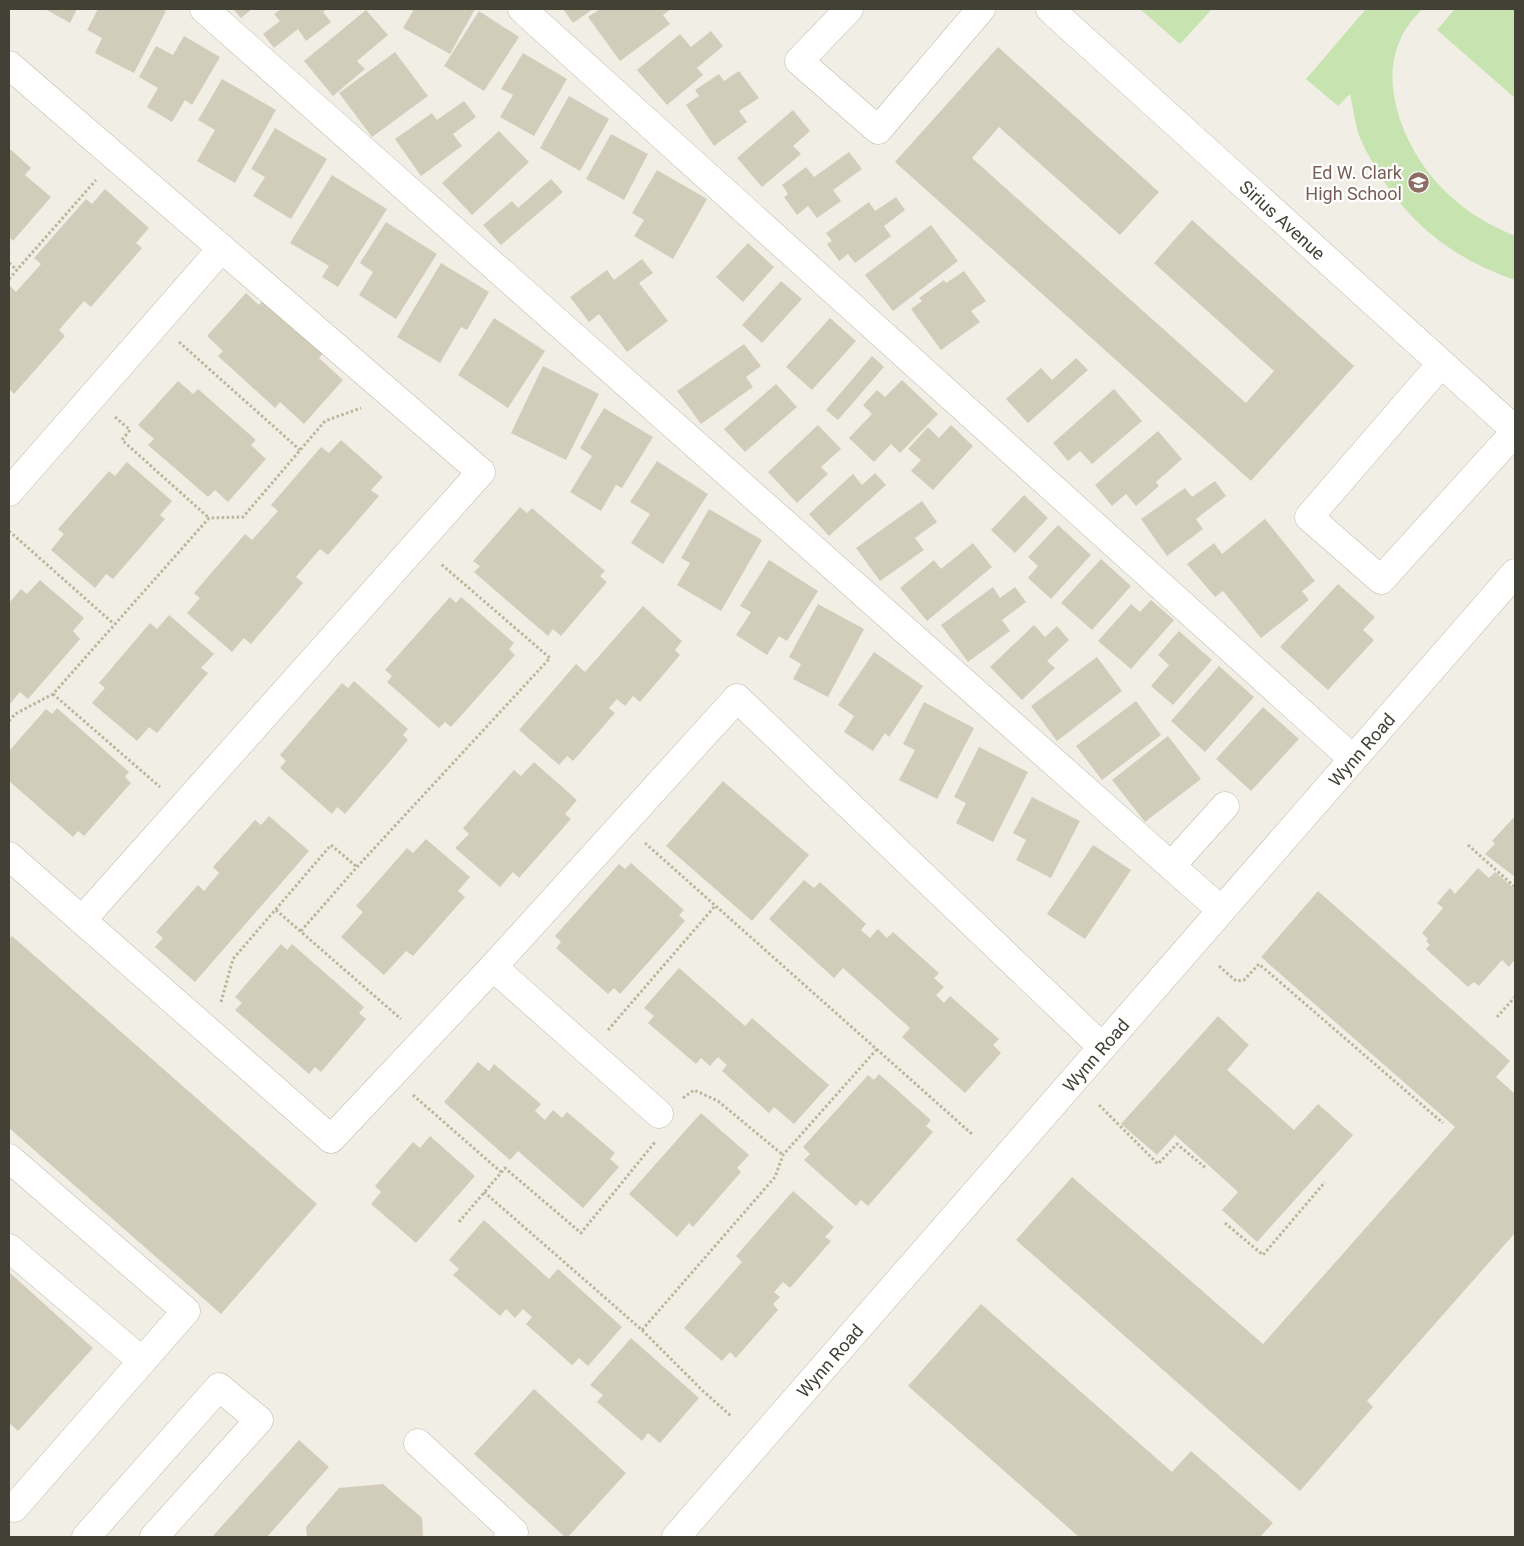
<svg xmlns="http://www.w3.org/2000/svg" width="1524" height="1546" font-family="Roboto,sans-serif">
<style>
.green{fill:#c6e3b0}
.building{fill:#d2ccbb}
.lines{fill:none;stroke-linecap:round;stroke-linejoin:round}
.minor-casing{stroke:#bfbbab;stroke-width:29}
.path{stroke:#bdb59b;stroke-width:3;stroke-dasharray:2.5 2.5;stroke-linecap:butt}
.minor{stroke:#fff;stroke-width:28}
.labels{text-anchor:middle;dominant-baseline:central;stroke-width:4.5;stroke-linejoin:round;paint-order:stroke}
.education-label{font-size:18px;fill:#785e54;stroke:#fff;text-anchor:end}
.street-label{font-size:18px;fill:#434035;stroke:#fff}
</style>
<rect width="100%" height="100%" fill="#f1efe5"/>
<!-- green -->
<path class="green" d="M1140,9H1212L1180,44Z
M1366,9H1422C1414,18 1405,28 1400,40C1380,85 1403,141 1432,177C1441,188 1452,198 1462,206C1478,219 1497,228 1515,236V280C1456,260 1411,226 1378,172C1372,161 1365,150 1360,138C1355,124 1353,108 1350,94L1338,106L1306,79Z
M1455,9H1515V98L1437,30Z"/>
<!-- building -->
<path class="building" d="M45,9H77L70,23Z
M98,9H161L166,11L134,73L95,53L102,38L87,30Z
M233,9H252L241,18Z
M281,9H327L323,12L331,22L306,41L298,29L274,48L263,34L280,21L274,14Z
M414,9H475L450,54L403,28Z
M563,9H593L573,23Z
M600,9H671L663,15L670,24L620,61L588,17Z
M366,10L388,35L357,61L365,69L333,96L304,61Z
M479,11L519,37L484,91L444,66Z
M711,31L723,46L697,68L703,75L667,105L637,70L680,34L691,47Z
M184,36L220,57L192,105L185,100L172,122L147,107L158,88L139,77L156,46L173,55Z
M998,47L1159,192L1120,235L999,127L972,158L1246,403L1274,371L1154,263L1192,220L1354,366L1251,481L895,162Z
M395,52L428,96L372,137L339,93Z
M523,53L567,79L534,136L500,117L513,95L501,89Z
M739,71L759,98L739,111L747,122L714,146L686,105L699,96L695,90L719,74L724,81Z
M222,79L276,110L235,183L197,161L215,130L198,120Z
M569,96L609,119L580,171L540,148Z
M464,101L476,117L453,134L462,146L421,176L395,139L432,113L437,120Z
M793,110L810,131L793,146L801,154L762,187L737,158Z
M275,128L327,159L291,219L253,196L265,177L251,169Z
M499,131L529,162L472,215L442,183Z
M611,134L648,154L624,200L586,179Z
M9,148L31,168L25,175L51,197L13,241L9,237Z
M849,152L862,169L833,190L841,201L817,218L808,206L797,215L784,197L788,194L782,185L806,167L814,177Z
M657,170L707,199L673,259L634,236L644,220L632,213Z
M332,175L387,209L338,287L322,277L329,266L290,243Z
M551,179L563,192L501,245L483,225L512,201L518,208Z
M105,189L149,228L136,243L142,248L91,307L84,301L59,330L65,336L14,394L9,389V285L16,292L41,264L34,258L86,199L92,204Z
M896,197L905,210L884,226L891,236L855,263L848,254L839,261L827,244L832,241L826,233L869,202L875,211Z
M386,222L437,254L396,319L359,295L373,272L360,263Z
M931,225L958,261L893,311L865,275Z
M748,243L774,267L743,302L716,277Z
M642,259L653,273L639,283L668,321L627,352L599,314L589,322L570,297L607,270L614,280Z
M441,263L489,292L467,330L461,327L440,363L397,337Z
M964,271L986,301L971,311L980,322L941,350L911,309L922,301L919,298L944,280L946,283Z
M781,281L802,299L762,343L742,325Z
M246,293L259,305L265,298L325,351L319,358L343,380L304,424L280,402L275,408L218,356L223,351L207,336Z
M494,318L545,351L508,408L458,375Z
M830,318L856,341L812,390L786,367Z
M744,344L761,366L746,377L753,387L701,424L677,391Z
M872,356L884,367L838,420L826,410Z
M1076,358L1088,370L1028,423L1006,399L1041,368L1052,380Z
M543,366L599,394L566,460L511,433Z
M902,380L938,414L900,453L891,444L874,462L849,438L872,414L863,405L877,390L885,397Z
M178,381L193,394L198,389L256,440L251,445L266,459L228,502L215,490L208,497L148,445L154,439L138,425Z
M776,384L797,407L745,452L724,429Z
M1114,389L1142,421L1092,464L1080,451L1068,461L1053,443Z
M604,408L653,437L622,488L616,485L601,511L570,492L592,456L580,448Z
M818,425L841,449L821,467L828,474L797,503L768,472Z
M951,425L973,446L933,490L911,471L921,460L908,449L928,427L939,438Z
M1158,431L1182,459L1156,482L1159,486L1136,506L1126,494L1112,506L1095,485Z
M341,440L383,477L371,490L379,496L328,555L320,549L296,577L303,583L251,644L244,638L232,652L187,613L200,598L194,593L245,534L252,540L278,511L271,505L321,447L329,453Z
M657,461L708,494L663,564L631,543L650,514L630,502Z
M127,462L172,501L160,515L165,519L113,579L106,574L95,588L51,550L64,534L58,529L109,471L115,476Z
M875,473L886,485L829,536L809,514L853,474L862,485Z
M1215,481L1226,496L1196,519L1203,529L1167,556L1141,519L1185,488L1192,497Z
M1024,495L1048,518L1015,553L991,530Z
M922,501L937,522L915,538L924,550L880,581L856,548Z
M520,507L527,513L532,508L605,571L600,576L607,582L561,636L553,629L548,636L474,572L480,566L473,561Z
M709,509L762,540L721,611L677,585L690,563L681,558Z
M1265,519L1315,581L1302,591L1309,600L1261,638L1223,591L1215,597L1187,564L1214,543L1222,554Z
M1058,525L1091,555L1051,599L1028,578L1038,566L1028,557Z
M973,543L992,567L927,621L900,588L934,560L941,569Z
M1101,559L1131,586L1092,630L1061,603Z
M769,560L818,591L787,641L779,636L767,655L736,635L751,612L740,606Z
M40,580L84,618L73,631L80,639L28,699L20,692L9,705V603L21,589L27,594Z
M1338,584L1375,617L1363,630L1374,640L1328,690L1280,647Z
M993,587L1000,598L1015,587L1026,602L1002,620L1010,631L968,662L941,625Z
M450,597L456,603L461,597L514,643L509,649L515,655L451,727L445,722L439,728L387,682L392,676L385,670Z
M1151,600L1174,620L1131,669L1098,641L1131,604L1140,612Z
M818,604L864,629L828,697L793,679L801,664L789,657Z
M643,606L682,641L675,650L680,655L640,702L633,696L625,706L617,699L609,708L615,713L573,761L567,756L559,765L519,730L576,664L585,672Z
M169,615L214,654L201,668L208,673L157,733L149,727L137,741L92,703L105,688L99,683L150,623L157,629Z
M1034,625L1045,637L1057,626L1069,640L1047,661L1055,668L1022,700L990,667Z
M1179,631L1212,660L1173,705L1151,686L1169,665L1158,655Z
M874,652L923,686L889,737L885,733L873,751L844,732L854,716L838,705Z
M1097,657L1122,691L1057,741L1031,706Z
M1219,666L1254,697L1205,752L1171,721Z
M354,681L408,729L403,735L408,740L345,814L337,807L332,814L280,768L286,761L280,755L342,683L348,688Z
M1136,701L1161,735L1102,780L1076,746Z
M924,702L974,728L937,799L899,780L915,750L903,744Z
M1263,707L1299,739L1251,791L1216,759Z
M57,708L129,772L125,777L131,783L84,836L78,831L73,837L9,781V751L46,709L52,714Z
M1168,736L1201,779L1145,822L1112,780Z
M979,747L1028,772L993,842L956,823L966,803L954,797Z
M534,762L577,800L565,814L571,819L519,878L513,872L500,887L455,848L469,834L463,828L514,770L521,776Z
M723,781L809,855L752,921L666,846Z
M1032,797L1080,821L1051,878L1016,860L1026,840L1013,833Z
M269,816L309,851L195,982L155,947L163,938L156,932L198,885L204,891L219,873L213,867L255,820L261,825Z
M1515,816V877L1485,854L1495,844L1492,841Z
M426,839L470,877L458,891L465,897L413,956L406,951L384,975L341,937L363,912L356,906L407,848L413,853Z
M1093,845L1131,870L1085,939L1047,914Z
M631,863L684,910L679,915L685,921L620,994L614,988L608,994L556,948L561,942L555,936L619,864L625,869Z
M1478,868L1489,878L1495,872L1515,889V959L1509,967L1502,960L1479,986L1474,982L1468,987L1426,949L1430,945L1426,941L1428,939L1422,933L1443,908L1437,903L1450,888L1455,894Z
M804,880L814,888L820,882L866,924L861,930L870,938L878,929L887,938L893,932L939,973L934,978L944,987L936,995L944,1003L950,996L999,1039L993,1045L1001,1053L965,1093L902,1037L910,1028L843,968L834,978L769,919Z
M1318,891L1510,1061L1496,1077L1515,1094V1233L1367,1401L1373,1407L1300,1491L1016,1240L1072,1177L1263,1344L1455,1127L1261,957Z
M12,936L317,1204L221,1314L9,1128V939Z
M281,944L287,950L292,944L364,1007L359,1013L366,1019L321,1072L315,1067L309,1074L235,1010L242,1003L235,997Z
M679,968L745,1026L752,1018L829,1085L794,1124L774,1107L769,1113L722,1071L727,1065L718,1057L710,1066L701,1058L696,1064L648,1023L654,1016L644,1008Z
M1218,1016L1249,1045L1227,1070L1294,1130L1318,1104L1353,1135L1257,1242L1222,1210L1238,1192L1175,1135L1157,1155L1121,1124Z
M478,1062L489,1071L494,1064L541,1104L535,1111L545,1120L553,1110L562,1118L567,1112L615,1153L610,1159L619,1167L583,1208L518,1151L510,1160L444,1102Z
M879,1074L931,1120L926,1126L933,1132L868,1206L861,1200L856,1206L804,1160L810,1154L803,1147L868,1075L874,1080Z
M701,1113L749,1155L737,1168L741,1172L693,1227L689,1223L677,1237L629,1194Z
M430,1136L475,1176L416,1243L371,1204L381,1192L375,1186L413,1142L420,1148Z
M793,1191L834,1227L825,1237L831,1241L790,1288L783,1282L774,1292L780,1297L773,1304L778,1310L736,1358L730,1352L722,1361L684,1328L742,1262L736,1256Z
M484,1220L549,1279L558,1269L622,1327L588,1366L579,1358L572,1365L526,1324L532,1317L523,1309L515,1318L506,1309L500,1316L453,1275L459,1269L449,1260Z
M9,1272L93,1348L18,1431L9,1423Z
M981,1304L1172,1472L1191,1451L1273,1523L1260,1537H1079L908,1386Z
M631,1338L699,1398L660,1443L648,1433L642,1441L597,1402L603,1395L590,1385Z
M534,1389L626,1473L568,1537H565L474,1454Z
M299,1440L329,1467L267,1537H212Z
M383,1484L422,1518L423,1537H307L306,1527L339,1488Z"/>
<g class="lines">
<defs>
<g id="minor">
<path d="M204,9L1221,910"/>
<path d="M522,9L1353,759"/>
<path d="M849,9L799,61L878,130L981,9"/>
<path id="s1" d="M1050,9L1515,430"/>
<path d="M9,65L481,472L82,920"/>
<path d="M1441,364L1309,517L1381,580L1515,432"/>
<path d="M9,492L222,248"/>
<path d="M9,856L331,1139L493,967L737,698L1102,1047"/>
<path d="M1171,866L1225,806"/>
<path d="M493,967L659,1114"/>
<path d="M9,1158L186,1311L14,1508"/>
<path d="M9,1248L142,1361"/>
<path d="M418,1443L514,1532L508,1537"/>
<path d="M86,1537L219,1387L259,1420L154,1537"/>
<path id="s2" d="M676,1537L1515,573"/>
</g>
</defs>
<!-- minor casing -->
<use href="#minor" class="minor-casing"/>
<!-- path -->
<path class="path" d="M9,263L17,270
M9,279L96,180
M179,342L300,450
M115,417L130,430L122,440L209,518
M9,531L114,624
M53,694L160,787
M9,721L15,714L53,694L209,518L243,517L325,421L361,408
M645,843L973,1135
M1468,845L1515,887
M276,910L401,1019
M301,931L357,867L550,658L441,564
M1219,966L1236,981L1244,980L1259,964L1443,1123
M221,1002L233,959L331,845L357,867
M1497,1017L1515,997
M608,1030L715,906
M413,1095L501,1172
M683,1098L694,1090L718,1101L783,1155
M1099,1105L1158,1164L1177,1144L1207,1169
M484,1192L642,1330L703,1391L731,1416
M459,1222L505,1168L581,1233L655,1142
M1225,1223L1263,1255L1325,1182
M642,1330L775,1177L783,1155L877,1049"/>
<!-- minor -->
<use href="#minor" class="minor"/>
</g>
<!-- icons -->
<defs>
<symbol id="school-disc" viewBox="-11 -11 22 22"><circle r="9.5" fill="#8d6e63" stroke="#fff"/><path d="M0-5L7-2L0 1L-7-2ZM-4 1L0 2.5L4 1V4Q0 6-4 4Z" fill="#fff"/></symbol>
</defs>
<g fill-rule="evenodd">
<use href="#school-disc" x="1406" y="170" width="25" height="25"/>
</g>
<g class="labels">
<!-- education labels -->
<g class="education-label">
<text x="1402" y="172">Ed W. Clark<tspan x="1402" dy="21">High School</tspan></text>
</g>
<!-- street labels -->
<g class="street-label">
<text stroke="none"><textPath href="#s1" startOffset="314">Sirius Avenue</textPath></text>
<text stroke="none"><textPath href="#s2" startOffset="1044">Wynn Road</textPath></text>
<text stroke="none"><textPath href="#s2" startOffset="639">Wynn Road</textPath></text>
<text stroke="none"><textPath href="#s2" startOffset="234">Wynn Road</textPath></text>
</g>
</g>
<!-- border -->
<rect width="1524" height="1546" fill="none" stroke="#434035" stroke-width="20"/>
</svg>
